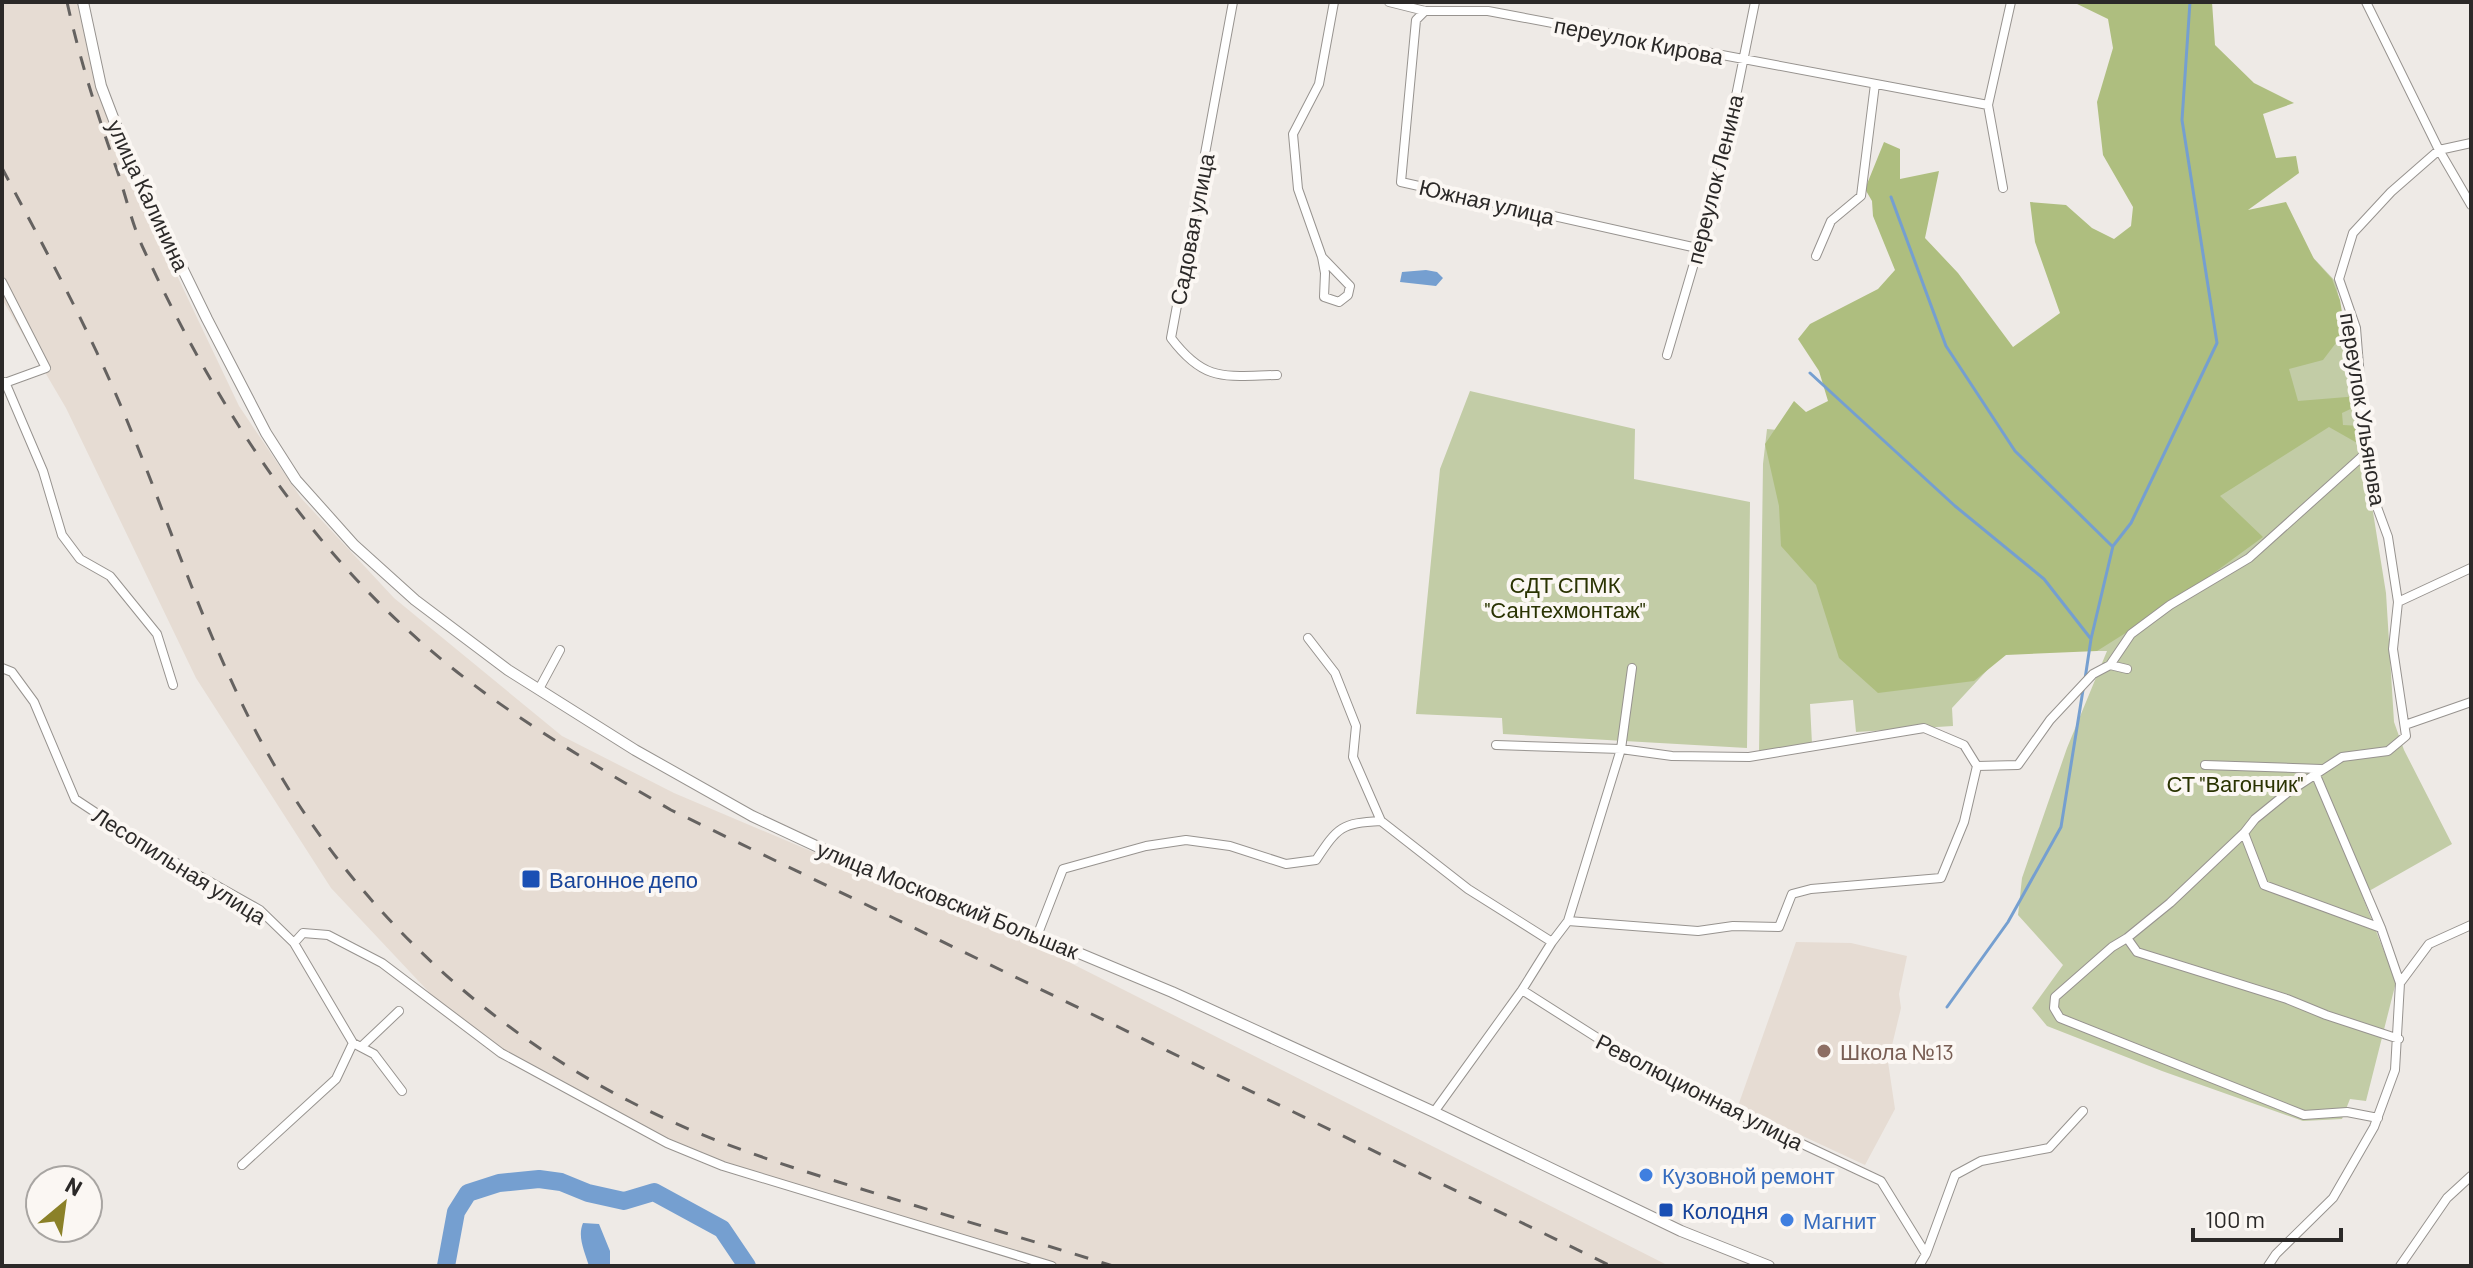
<svg xmlns="http://www.w3.org/2000/svg" width="2473" height="1268" font-family="Barlow,sans-serif">
<style>
.built{fill:#e6dcd3}
.green{fill:#c2cca6}
.forest{fill:#aebe7f}
.water{fill:#759fd0}
.lines{fill:none;stroke-linecap:round;stroke-linejoin:round}
.stream{stroke:#759fd0;stroke-width:3}
.river{stroke:#759fd0;stroke-width:18}
.minor-casing{stroke:#97938f;stroke-width:10}
.tertiary-casing{stroke:#97938f;stroke-width:12}
.minor{stroke:#fff;stroke-width:8}
.tertiary{stroke:#fff;stroke-width:10}
.rail{stroke:#656260;stroke-width:3;stroke-dasharray:14 14;stroke-linecap:butt}
.transit-dot{fill:#1a4fb4;stroke:#fbf7f3;stroke-width:3}
.education-dot{fill:#8d6e63;stroke:#fbf7f3;stroke-width:3}
.shop-dot{fill:#3f7fe0;stroke:#fbf7f3;stroke-width:3}
.labels{text-anchor:middle;dominant-baseline:central;stroke-width:8;stroke-linejoin:round;paint-order:stroke}
.street-label{font-size:22px;fill:#2b2928;stroke:#fbf7f3}
.park-label{font-size:22px;fill:#2a3302;stroke:#fbf7f3}
.transit-label{font-size:22px;fill:#164399;stroke:#fbf7f3;text-anchor:start}
.education-label{font-size:22px;fill:#785e54;stroke:#fbf7f3;text-anchor:start}
.shop-label{font-size:22px;fill:#366cbe;stroke:#fbf7f3;text-anchor:start}
</style>
<rect width="100%" height="100%" fill="#eeeae6"/>
<!-- built -->
<path class="built" d="M2,2H83L98,87L124,164L239,406L301,498L394,598L562,736L674,793L1049,952L1669,1266H1038L732,1172L578,1100L459,1024L331,888L196,678L66,408L2,299Z
M1796,942L1851,943L1907,956L1899,994L1901,1008L1888,1062L1895,1109L1865,1165L1738,1106Z"/>
<!-- green -->
<path class="green" d="M2277,219L2336,282L2386,593L2394,722L2404,750L2452,844L2362,895L2396,982L2366,1101L2350,1099L2342,1119L2303,1121L2162,1071L2047,1026L2032,1008L2063,965L2018,915L2022,878L2067,748L2107,651H2005L1952,708L1953,726L1856,732L1853,700L1810,704L1812,744L1759,754L1763,464L1767,429L1851,437Z
M1470,391L1635,429L1634,479L1750,502L1747,748L1503,734L1502,718L1416,714L1440,469Z"/>
<!-- forest -->
<path class="forest" d="M2073,2H2212L2215,45L2254,83L2294,103L2263,114L2276,158L2296,156L2299,173L2248,210L2286,202L2314,259L2332,279L2340,300L2345,331L2323,360L2289,369L2298,401L2359,396V405L2342,413L2343,425L2361,426L2366,448L2329,427L2220,496L2263,537L2170,605L2097,651L2006,655L1974,681L1878,693L1839,658L1816,585L1781,546L1779,506L1765,444L1794,401L1806,412L1828,401L1819,371L1798,339L1810,324L1878,289L1895,270L1873,216L1872,201L1865,189L1884,142L1900,149V179L1939,171L1925,238L1958,273L2013,347L2060,313L2035,242L2030,202L2066,205L2092,228L2114,239L2131,226L2133,207L2103,155L2097,102L2113,48L2108,19Z"/>
<!-- water -->
<path class="water" d="M1426,270L1437,272L1443,278L1436,286L1400,282L1402,272Z
M583,1223L599,1224L610,1251V1266H589C585,1252 577,1237 583,1223Z"/>
<g class="lines">
<!-- stream -->
<path class="stream" d="M1891,197L1946,346L2015,451L2112,546
M1810,373L1955,506L2044,579L2091,639
M2085,679L2091,639L2113,546L2131,523L2217,343L2182,120L2190,2
M1947,1007L2008,922L2061,827L2083,690"/>
<!-- river -->
<path class="river" d="M446,1266L456,1212L468,1193L499,1183L539,1179L561,1182L588,1193L624,1201L654,1192L722,1229L747,1266"/>
<defs>
<path id="minor" d="M1233,2L1171,338C1205,383 1225,376 1277,375
M1389,2L1425,11H1488L1988,105
M2366,2L2439,150L2471,205
M1425,11L1416,20L1401,182L1697,248
M2003,188L1988,105L2011,2
M1816,256L1831,221L1861,196L1875,84
M1322,257L1350,286L1348,295L1339,302L1324,297L1325,273L1322,257L1298,189L1293,134L1319,84L1334,2
M2,282L46,368L2,384
M1667,355L1720,175L1755,2
M5,382L43,471L62,535L80,559L110,576L157,634L173,685
M2398,602L2471,568
M1308,638L1335,673L1356,726L1353,757L1381,821L1468,889L1552,942L1522,990L1434,1112
M2110,665L2127,669
M2,668L12,672L34,702L75,799L143,844L260,910L294,943L353,1043L336,1079L242,1165
M539,689L560,650
M2405,725L2471,702
M1496,745L1621,749L1672,756L1749,757L1924,728L1964,745L1977,766L1964,822L1941,878L1811,889L1792,894L1779,927L1733,926L1698,931L1568,921L1552,942
M2205,765L2321,769
M1977,766L2018,765L2050,720L2093,674L2110,665L2131,634L2170,605L2249,558L2366,453
M2315,773L2381,928
M2244,833L2264,885L2381,928L2400,983
M1568,921L1621,749L1632,668
M1037,936L1063,869L1146,846L1186,840L1230,846L1286,864L1316,860C1338,827 1341,823 1381,821
M2127,938L2137,952L2287,999L2326,1015L2399,1039
M294,943L303,933L328,935L382,963L501,1053L667,1143L723,1166L1052,1266
M1522,990L1618,1051L1732,1111L1881,1181L1926,1254L1919,1266
M353,1043L374,1054L402,1091
M361,1047L399,1011
M2378,1118L2347,1112L2304,1115L2060,1018L2054,1008L2055,997L2112,947L2127,938L2170,903L2244,833L2255,819L2287,793L2342,757L2388,751L2406,736L2393,649L2398,602L2388,537L2374,499L2366,453L2356,328L2339,279L2353,233L2391,192L2439,150L2471,143
M1926,1254L1955,1175L1981,1161L2049,1148L2083,1111
M2268,1266L2276,1254L2333,1198L2374,1127L2395,1070L2400,983L2429,944L2471,925
M2400,1266L2447,1198L2471,1176"/>
<path id="tertiary" d="M83,2L101,86L128,157L207,319L266,433L296,480L354,545L415,600L508,670L635,750L752,816L880,876L1050,941L1172,992L1434,1112L1681,1231L1769,1266"/>
</defs>
<!-- minor casing -->
<use href="#minor" class="minor-casing"/>
<!-- tertiary casing -->
<use href="#tertiary" class="tertiary-casing"/>
<!-- minor -->
<use href="#minor" class="minor"/>
<!-- tertiary -->
<use href="#tertiary" class="tertiary"/>
<!-- rail -->
<path class="rail" d="M67,2C80,60 97,114 117,170C126,196 132,225 144,250C212,397 298,535 421,642C497,709 584,759 671,810L1611,1266
M2,168C46,251 92,335 128,423C169,523 203,627 252,724C334,886 470,1020 631,1102C710,1143 796,1169 881,1195C958,1219 1036,1242 1113,1266"/>
</g>
<!-- markers -->
<g class="transit-dot">
<rect x="521" y="869" width="20" height="20" rx="4"/>
<rect x="1658" y="1202" width="16" height="16" rx="4"/>
</g>
<circle class="education-dot" cx="1824" cy="1051" r="8"/>
<g class="shop-dot">
<circle cx="1646" cy="1175" r="8"/>
<circle cx="1787" cy="1220" r="8"/>
</g>
<g class="labels">
<!-- street labels -->
<g class="street-label">
<text transform="translate(1639 40) rotate(11)">переулок Кирова</text>
<text transform="translate(1714 179) rotate(-76)">переулок Ленина</text>
<text transform="translate(149 195) rotate(65)">улица Калинина</text>
<text transform="translate(1487 201) rotate(13)">Южная улица</text>
<text transform="translate(1191 229) rotate(-79)">Садовая улица</text>
<text transform="translate(2364 409) rotate(81)">переулок Ульянова</text>
<text transform="translate(180 865) rotate(32)">Лесопильная улица</text>
<text transform="translate(948 899) rotate(22)">улица Московский Большак</text>
<text transform="translate(1700 1091) rotate(27)">Революционная улица</text>
</g>
<!-- park labels -->
<g class="park-label">
<text x="1565" y="584">СДТ СПМК<tspan x="1565" dy="25">"Сантехмонтаж"</tspan></text>
<text x="2235" y="783">СТ "Вагончик"</text>
</g>
<!-- transit labels -->
<g class="transit-label">
<text x="549" y="879">Вагонное депо</text>
<text x="1682" y="1210">Колодня</text>
</g>
<!-- education labels -->
<g class="education-label">
<text x="1840" y="1051">Школа №13</text>
</g>
<!-- shop labels -->
<g class="shop-label">
<text x="1662" y="1175">Кузовной ремонт</text>
<text x="1803" y="1220">Магнит</text>
</g>
</g>
<!-- border -->
<rect width="2473" height="1268" fill="none" stroke="#2b2928" stroke-width="8"/>
<!-- north arrow -->
<g transform="translate(64 1204) rotate(29)"><circle r="38" fill="#fbf7f3" stroke="#a8a5a2" stroke-width="2"/>
<path d="M0-6L14 30L0 20L-14 30Z" fill="#8b8128"/>
<text y="-12" font-size="22" font-weight="bold" text-anchor="middle" fill="#2b2928">N</text>
</g>
<!-- scale -->
<path d="M2193 1228v12h148v-12" fill="none" stroke="#2b2928" stroke-width="4"/>
<text x="2205" y="1228" font-size="24" fill="#2b2928" stroke="#fbf7f3" stroke-width="6" paint-order="stroke">100 m</text>
</svg>
